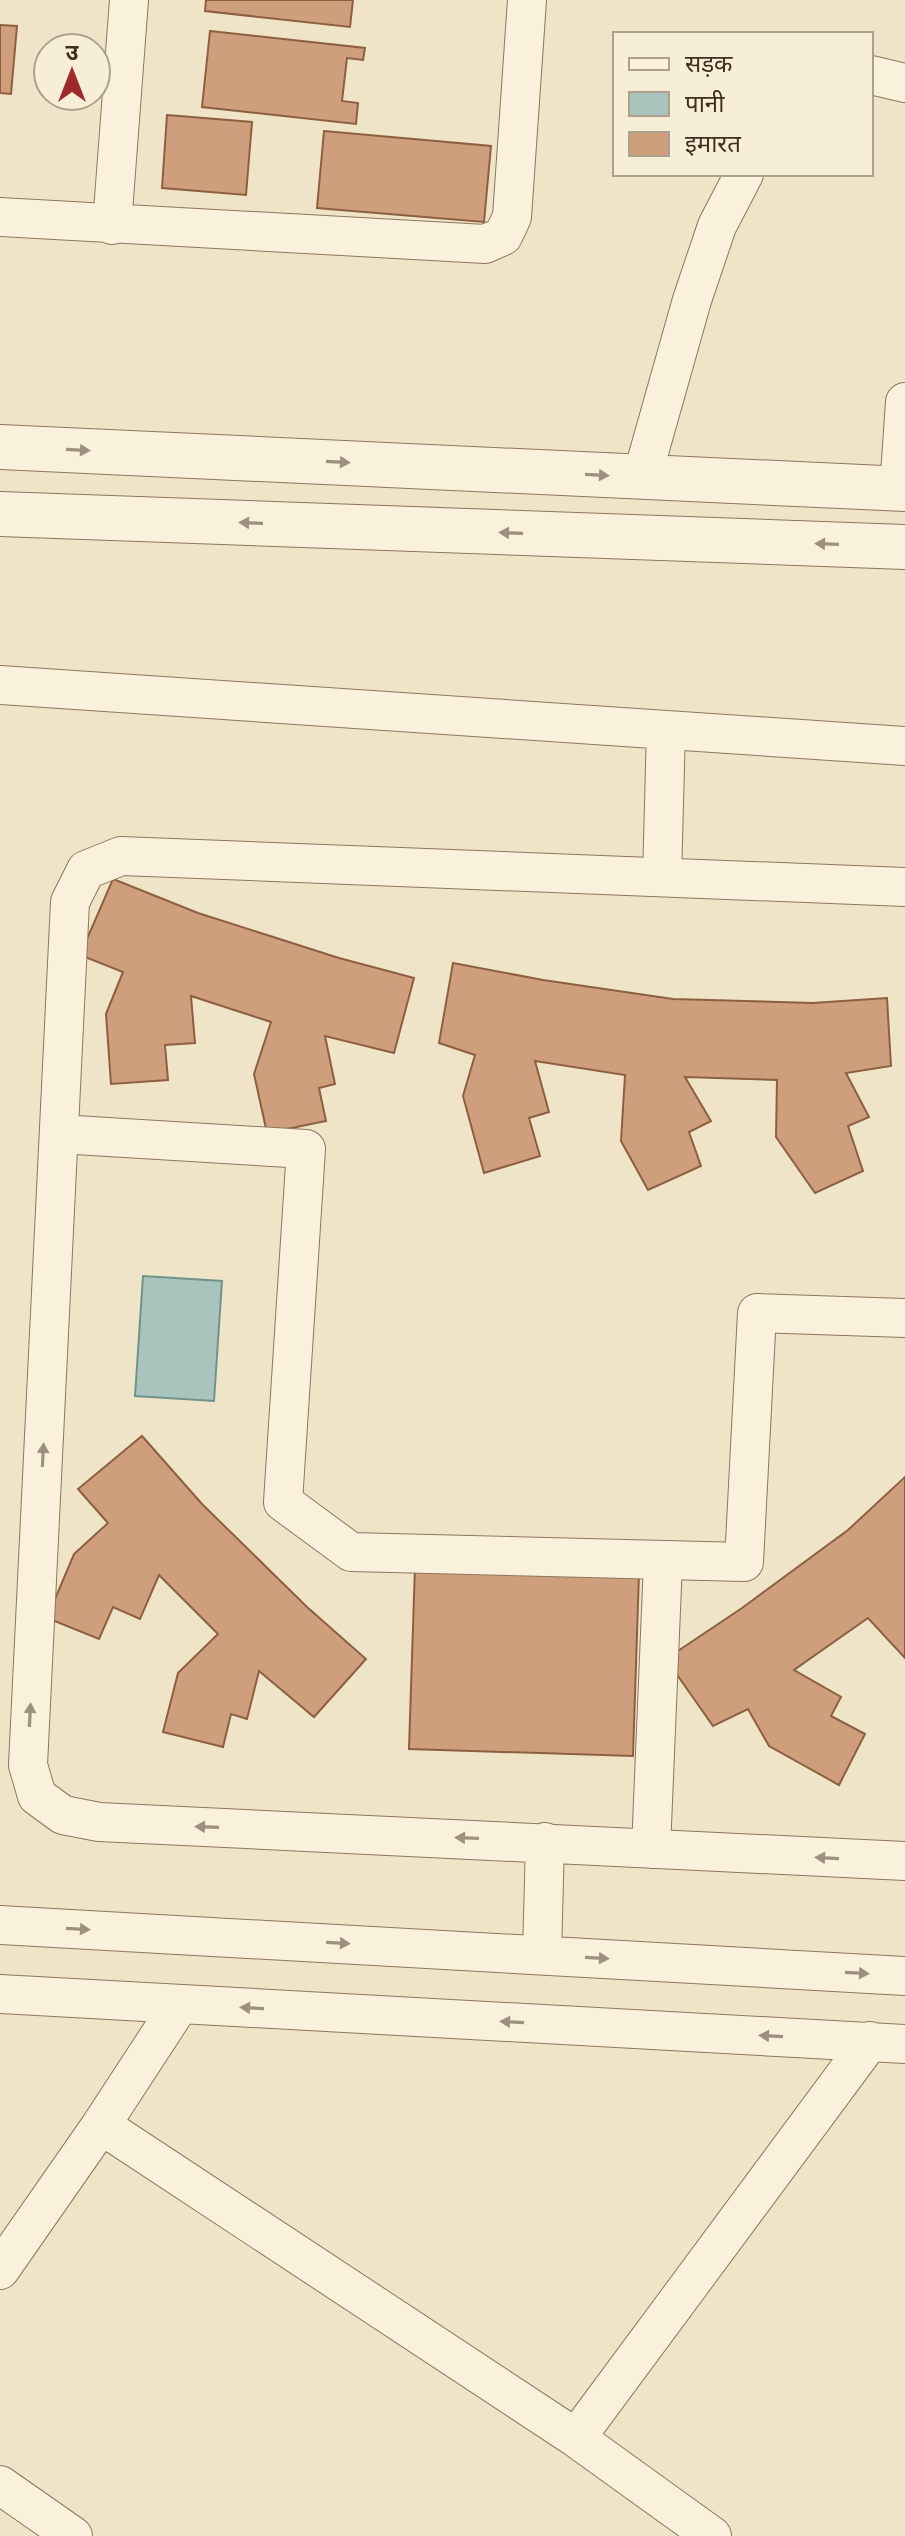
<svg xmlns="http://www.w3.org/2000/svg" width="905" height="2536" font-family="'Playfair Display','Noto Sans Devanagari',serif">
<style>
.water{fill:#a9c4bc;stroke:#6f938a;stroke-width:2}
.building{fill:#cf9f7d;stroke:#8d5f41;stroke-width:2}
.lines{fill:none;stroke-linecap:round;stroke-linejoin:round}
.minor-casing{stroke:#8d765c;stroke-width:40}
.tertiary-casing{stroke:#8d765c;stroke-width:46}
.minor{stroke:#faf1dc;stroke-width:38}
.tertiary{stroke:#faf1dc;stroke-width:44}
.oneway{fill:#9c907e}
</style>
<rect width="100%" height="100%" fill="#f0e4c8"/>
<!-- water -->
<path class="water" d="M143,1276L222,1281L214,1401L135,1396Z"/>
<!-- building -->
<path class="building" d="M206,0H353L350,27L205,11Z
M0,25L17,26L11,94L0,93Z
M210,31L365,48L363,60L347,58L342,101L358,103L356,124L202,107Z
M167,115L252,122L246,195L162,188Z
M324,131L491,146L484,222L317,208Z
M113,879L198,913L339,958L414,978L394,1053L325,1036L335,1084L319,1088L326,1121L267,1133L254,1074L271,1022L191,996L195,1043L165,1045L168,1080L111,1084L106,1014L123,972L80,955Z
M453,963L543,980L673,999L812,1003L887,998L891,1066L846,1073L869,1117L848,1126L863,1171L815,1193L776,1137L777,1080L685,1077L711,1121L689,1132L701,1166L648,1190L621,1141L625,1075L535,1061L549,1112L529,1118L540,1156L484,1173L463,1096L475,1055L439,1043Z
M142,1436L202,1504L307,1607L366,1659L314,1717L259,1671L247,1719L231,1714L223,1747L163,1732L178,1673L218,1634L159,1575L140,1619L113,1607L99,1639L47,1618L74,1554L108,1523L78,1489Z
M905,1477V1658L868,1618L794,1670L841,1697L831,1716L865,1734L839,1785L769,1746L748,1709L713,1726L666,1659L742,1608L848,1530Z
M415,1566L639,1573L633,1756L409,1749Z"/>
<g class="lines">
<defs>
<path id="minor" d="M871,75L905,83
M0,217L485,244L503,236L512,217L527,0
M112,225L129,0
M642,477L692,300L717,226L744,174
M899,489L905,402
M0,685L905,746
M662,877L666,730
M905,887L121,856L86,870L70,902L28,1765L37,1796L63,1815L99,1822L905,1861
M59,1134L306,1149L283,1502L351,1552L744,1562L757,1313L905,1318
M651,1849L663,1562
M0,1925L905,1976
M542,1954L545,1842
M0,1994L905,2044
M101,2125L576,2438L712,2536
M0,2270L101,2125L180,2004
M576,2438L870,2041
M0,2485L73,2536"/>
<path id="tertiary" d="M0,447L905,489
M0,514L905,547"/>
</defs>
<!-- minor casing -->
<use href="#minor" class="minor-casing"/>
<!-- tertiary casing -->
<use href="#tertiary" class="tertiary-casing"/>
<!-- minor -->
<use href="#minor" class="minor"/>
<!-- tertiary -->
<use href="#tertiary" class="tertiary"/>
</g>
<!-- one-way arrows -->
<defs><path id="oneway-solid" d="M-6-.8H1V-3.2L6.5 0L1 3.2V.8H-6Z" transform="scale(2)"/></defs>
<g class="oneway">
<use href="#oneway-solid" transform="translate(78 450) rotate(3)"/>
<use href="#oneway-solid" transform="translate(338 462) rotate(3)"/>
<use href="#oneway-solid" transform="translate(597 475) rotate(3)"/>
<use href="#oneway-solid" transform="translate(251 523) rotate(-178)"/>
<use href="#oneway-solid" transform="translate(511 533) rotate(-178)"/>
<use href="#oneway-solid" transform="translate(827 544) rotate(-178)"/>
<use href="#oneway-solid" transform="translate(43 1455) rotate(-87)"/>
<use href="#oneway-solid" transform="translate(30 1715) rotate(-87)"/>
<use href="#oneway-solid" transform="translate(207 1827) rotate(-178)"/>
<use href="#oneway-solid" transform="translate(467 1838) rotate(-178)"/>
<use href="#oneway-solid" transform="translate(827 1858) rotate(-177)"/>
<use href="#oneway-solid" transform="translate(78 1929) rotate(3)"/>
<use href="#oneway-solid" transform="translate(338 1943) rotate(3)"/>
<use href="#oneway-solid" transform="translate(597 1958) rotate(3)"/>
<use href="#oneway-solid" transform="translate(857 1973) rotate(3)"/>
<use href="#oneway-solid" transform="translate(252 2008) rotate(-177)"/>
<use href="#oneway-solid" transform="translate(512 2022) rotate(-177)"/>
<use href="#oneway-solid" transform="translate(771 2036) rotate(-177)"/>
</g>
<!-- legend -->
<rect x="613" y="32" width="260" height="144" fill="#f7eed8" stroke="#ada18e" stroke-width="2"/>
<rect x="629" y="58" width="40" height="12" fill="#faf1dc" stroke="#ada18e" stroke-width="2"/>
<text x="685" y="72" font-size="24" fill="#3d2e20">सड़क</text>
<rect x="629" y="92" width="40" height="24" fill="#a9c4bc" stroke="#ada18e" stroke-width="2"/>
<text x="685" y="112" font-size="24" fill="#3d2e20">पानी</text>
<rect x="629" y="132" width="40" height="24" fill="#cf9f7d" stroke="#ada18e" stroke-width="2"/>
<text x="685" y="152" font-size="24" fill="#3d2e20">इमारत</text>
<!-- north arrow -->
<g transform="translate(72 72)"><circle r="38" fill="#f7eed8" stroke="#ada18e" stroke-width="2"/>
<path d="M0-6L14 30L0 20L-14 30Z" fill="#9e2a2b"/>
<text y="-12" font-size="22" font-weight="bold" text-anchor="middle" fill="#3d2e20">उ</text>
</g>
</svg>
